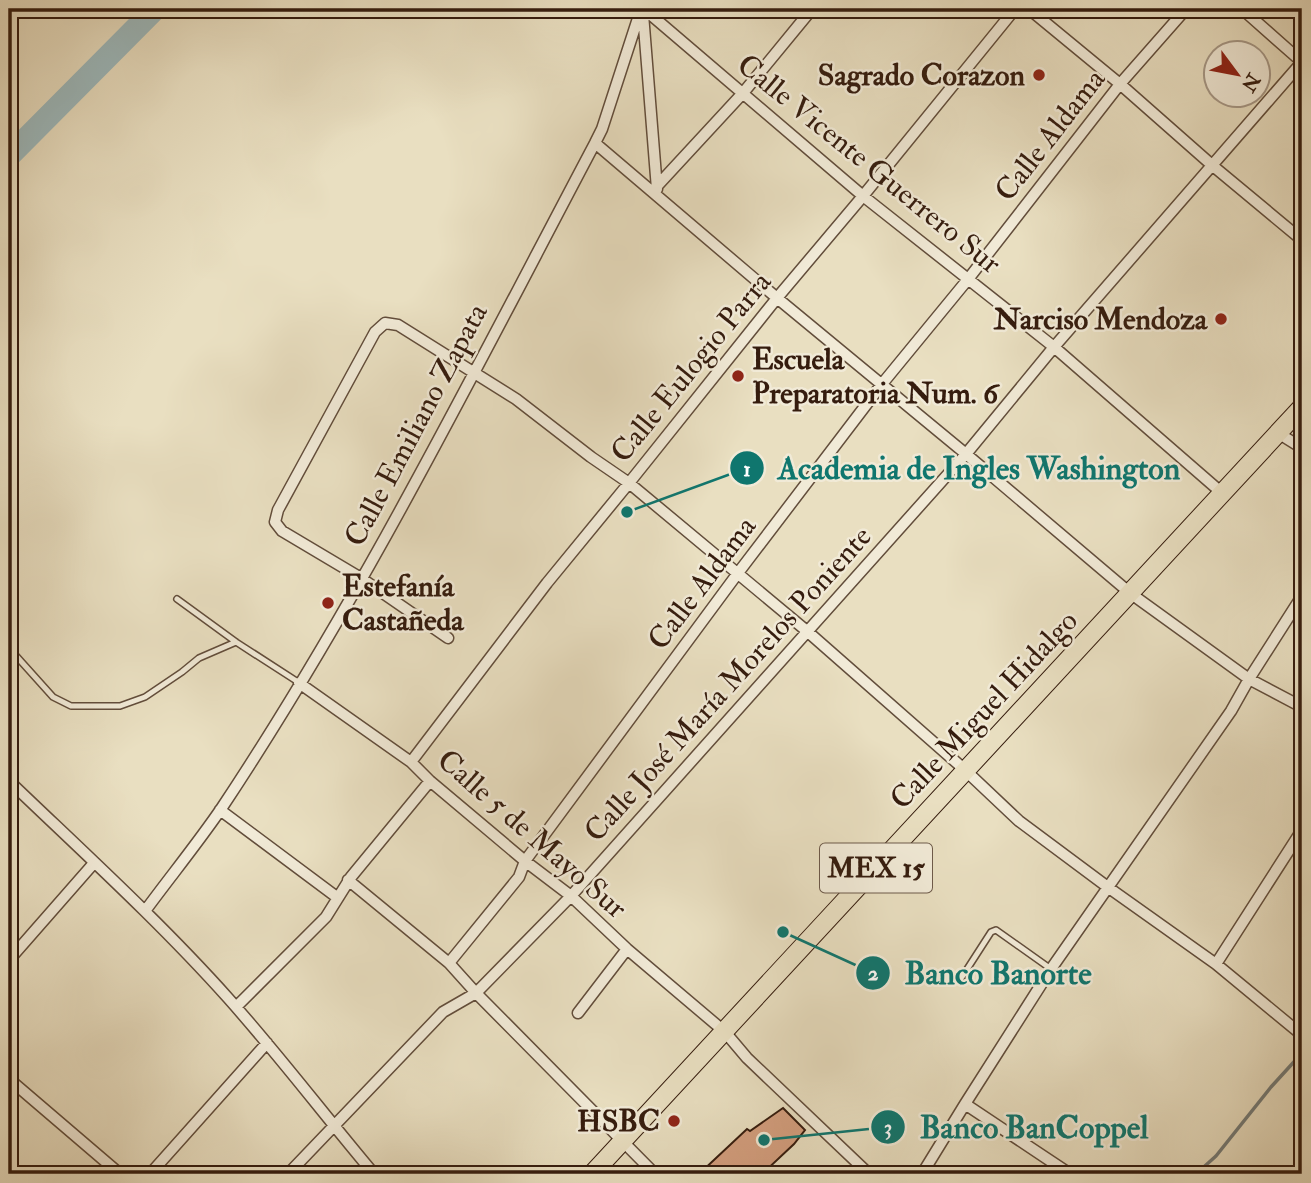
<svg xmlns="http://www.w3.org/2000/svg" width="1311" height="1183" font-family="'IM FELL Double Pica',serif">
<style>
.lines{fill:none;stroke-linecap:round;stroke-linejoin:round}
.stream{stroke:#737b78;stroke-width:3.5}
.river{stroke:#9dbabe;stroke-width:23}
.building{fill:#d49f7f;stroke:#351c0e;stroke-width:2}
.service-casing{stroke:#624d3b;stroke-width:8}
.minor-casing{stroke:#624d3b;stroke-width:13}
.primary-casing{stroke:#351c0e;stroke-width:20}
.service{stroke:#f1ead7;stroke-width:5}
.minor{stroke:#f1ead7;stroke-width:10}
.primary{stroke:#e9dfc1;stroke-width:18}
.poi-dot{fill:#8f2418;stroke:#f1ead7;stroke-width:2.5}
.labels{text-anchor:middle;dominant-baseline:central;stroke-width:5;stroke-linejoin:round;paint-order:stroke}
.shield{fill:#f1ead7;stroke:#6d5a4a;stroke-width:2}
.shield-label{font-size:28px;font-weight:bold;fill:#351c0e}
.poi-label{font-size:30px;font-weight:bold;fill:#351c0e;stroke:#f1ead7;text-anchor:end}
.street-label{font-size:30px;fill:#351c0e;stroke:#f1ead7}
.leader{fill:none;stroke:#0f766e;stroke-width:2.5}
.callout-dot{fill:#0f766e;stroke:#f1ead7;stroke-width:2.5}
.mark-label{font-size:21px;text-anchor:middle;font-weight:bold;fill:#fff}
.callout-label{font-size:32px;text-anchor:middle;font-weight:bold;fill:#0f766e;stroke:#f1ead7;stroke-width:5;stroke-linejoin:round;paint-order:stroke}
</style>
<rect width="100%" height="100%" fill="#e9dfc1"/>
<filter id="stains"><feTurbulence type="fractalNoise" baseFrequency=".00286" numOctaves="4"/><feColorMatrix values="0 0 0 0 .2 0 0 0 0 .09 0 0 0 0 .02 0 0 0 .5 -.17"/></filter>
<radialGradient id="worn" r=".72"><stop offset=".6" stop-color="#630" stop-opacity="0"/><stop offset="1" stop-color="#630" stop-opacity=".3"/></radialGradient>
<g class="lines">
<!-- stream -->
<path class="stream" d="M1196,1174L1216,1156L1271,1087L1302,1053"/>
<!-- river -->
<path class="river" d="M9,156L155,9"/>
</g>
<!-- building -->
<path class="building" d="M783,1108L805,1130L794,1144L762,1174H699L747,1129L750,1131Z"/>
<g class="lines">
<defs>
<path id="service" d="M177,599L236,642L298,682
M9,648L53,697L71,706H120L145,697L182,672L199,658L236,642
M962,977L991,932L996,930L1051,969"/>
<path id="minor" d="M644,9L863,196L1054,347L1222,493
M1029,9L1120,84L1213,166L1302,240
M1242,9L1302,62
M643,14L657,189
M595,143L777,298L966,454L1130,593L1249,679L1302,707
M657,186L743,93L812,9
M1278,433L1302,448
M448,638L361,578L282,531L275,522L278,510L375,332L385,323L398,325L516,399L591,457L629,483L808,632L965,770L1019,821L1109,888L1216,964L1302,1035
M299,683L411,762L430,781L525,861L571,896L627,949L725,1032L747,1058L869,1174
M411,762L547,583L629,483L777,298L863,196L1015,9
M9,781C83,852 160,922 228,998C279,1055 325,1116 374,1174
M220,810L338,898
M348,880L449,963L476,993L655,1174
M145,911C170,877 197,844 221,809C362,597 476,368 595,143L602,129L641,9
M9,960L94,863
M449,963L519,877L525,861L738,573L882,384L969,278L1120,84L1186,9
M1216,964L1302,830
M236,1007L326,917L351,877L430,781
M578,1013L627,949
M9,1079L120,1174
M965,1104L1070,1174
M150,1174L267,1043
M288,1174L443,1012L476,993L571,896L966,454L1054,347L1302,62
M922,1174L965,1104L1051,969L1231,711L1249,679L1302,596"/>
<path id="primary" d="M592,1174L1302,407"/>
</defs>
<!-- service casing -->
<use href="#service" class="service-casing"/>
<!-- minor casing -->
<use href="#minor" class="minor-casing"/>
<!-- primary casing -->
<use href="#primary" class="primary-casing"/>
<!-- service -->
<use href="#service" class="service"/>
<!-- minor -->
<use href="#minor" class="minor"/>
<!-- primary -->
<use href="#primary" class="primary"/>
</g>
<!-- markers -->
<g class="poi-dot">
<circle cx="1039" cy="75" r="7"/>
<circle cx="1221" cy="319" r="7"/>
<circle cx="738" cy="376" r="7"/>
<circle cx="328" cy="603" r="7"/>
<circle cx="674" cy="1121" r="7"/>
</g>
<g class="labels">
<!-- shield labels -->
<rect class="shield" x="820" y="843.5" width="112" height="49" rx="5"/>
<g class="shield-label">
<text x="876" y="868">MEX 15</text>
</g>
<!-- poi labels -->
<g class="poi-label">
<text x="1025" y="75">Sagrado Corazon</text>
<text x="1207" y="319">Narciso Mendoza</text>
<text x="752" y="359" text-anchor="start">Escuela<tspan x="752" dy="34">Preparatoria Num. 6</tspan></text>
<text x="342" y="586" text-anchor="start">Estefanía<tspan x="342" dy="34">Castañeda</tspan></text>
<text x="660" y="1121">HSBC</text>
</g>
<!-- street labels -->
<g class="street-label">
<text transform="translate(1050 135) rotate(-52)">Calle Aldama</text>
<text transform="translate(869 164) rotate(39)">Calle Vicente Guerrero Sur</text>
<text transform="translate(691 367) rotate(-51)">Calle Eulogio Parra</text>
<text transform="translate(416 425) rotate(-62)">Calle Emiliano Zapata</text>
<text transform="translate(702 583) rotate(-53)">Calle Aldama</text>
<text transform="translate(728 684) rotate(-48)">Calle José María Morelos Poniente</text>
<text transform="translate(984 710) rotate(-47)">Calle Miguel Hidalgo</text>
<text transform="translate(532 834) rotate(41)">Calle 5 de Mayo Sur</text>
</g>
</g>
<!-- callouts -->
<path class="leader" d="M627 512L747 468M783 932L873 973M764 1140L888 1127"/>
<g class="callout-dot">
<circle cx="627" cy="512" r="7"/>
<circle cx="783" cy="932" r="7"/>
<circle cx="764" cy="1140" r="7"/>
<circle cx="747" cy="468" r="18"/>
<circle cx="873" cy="973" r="18"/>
<circle cx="888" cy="1127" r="18"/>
</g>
<g class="mark-label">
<text x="747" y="476">1</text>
<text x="873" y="980">2</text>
<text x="888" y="1134">3</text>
</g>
<g class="callout-label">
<text x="979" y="479">Academia de Ingles Washington</text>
<text x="998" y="984">Banco Banorte</text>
<text x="1034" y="1138">Banco BanCoppel</text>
</g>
<!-- margin -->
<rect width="1311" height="1183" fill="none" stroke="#e9dfc1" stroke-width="35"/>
<rect x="10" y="10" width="1290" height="1162" fill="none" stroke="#351c0e" stroke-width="3.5"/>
<rect x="18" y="18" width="1276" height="1148" fill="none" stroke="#351c0e" stroke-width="2"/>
<!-- north arrow -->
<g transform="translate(1237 74) rotate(122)"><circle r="33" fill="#f1ead7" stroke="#a69887" stroke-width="2"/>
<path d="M0-5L12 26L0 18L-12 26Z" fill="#8f2418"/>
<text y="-10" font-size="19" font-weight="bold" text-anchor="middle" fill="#351c0e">N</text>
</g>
<rect width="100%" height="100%" filter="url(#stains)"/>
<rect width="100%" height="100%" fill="url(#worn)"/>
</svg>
